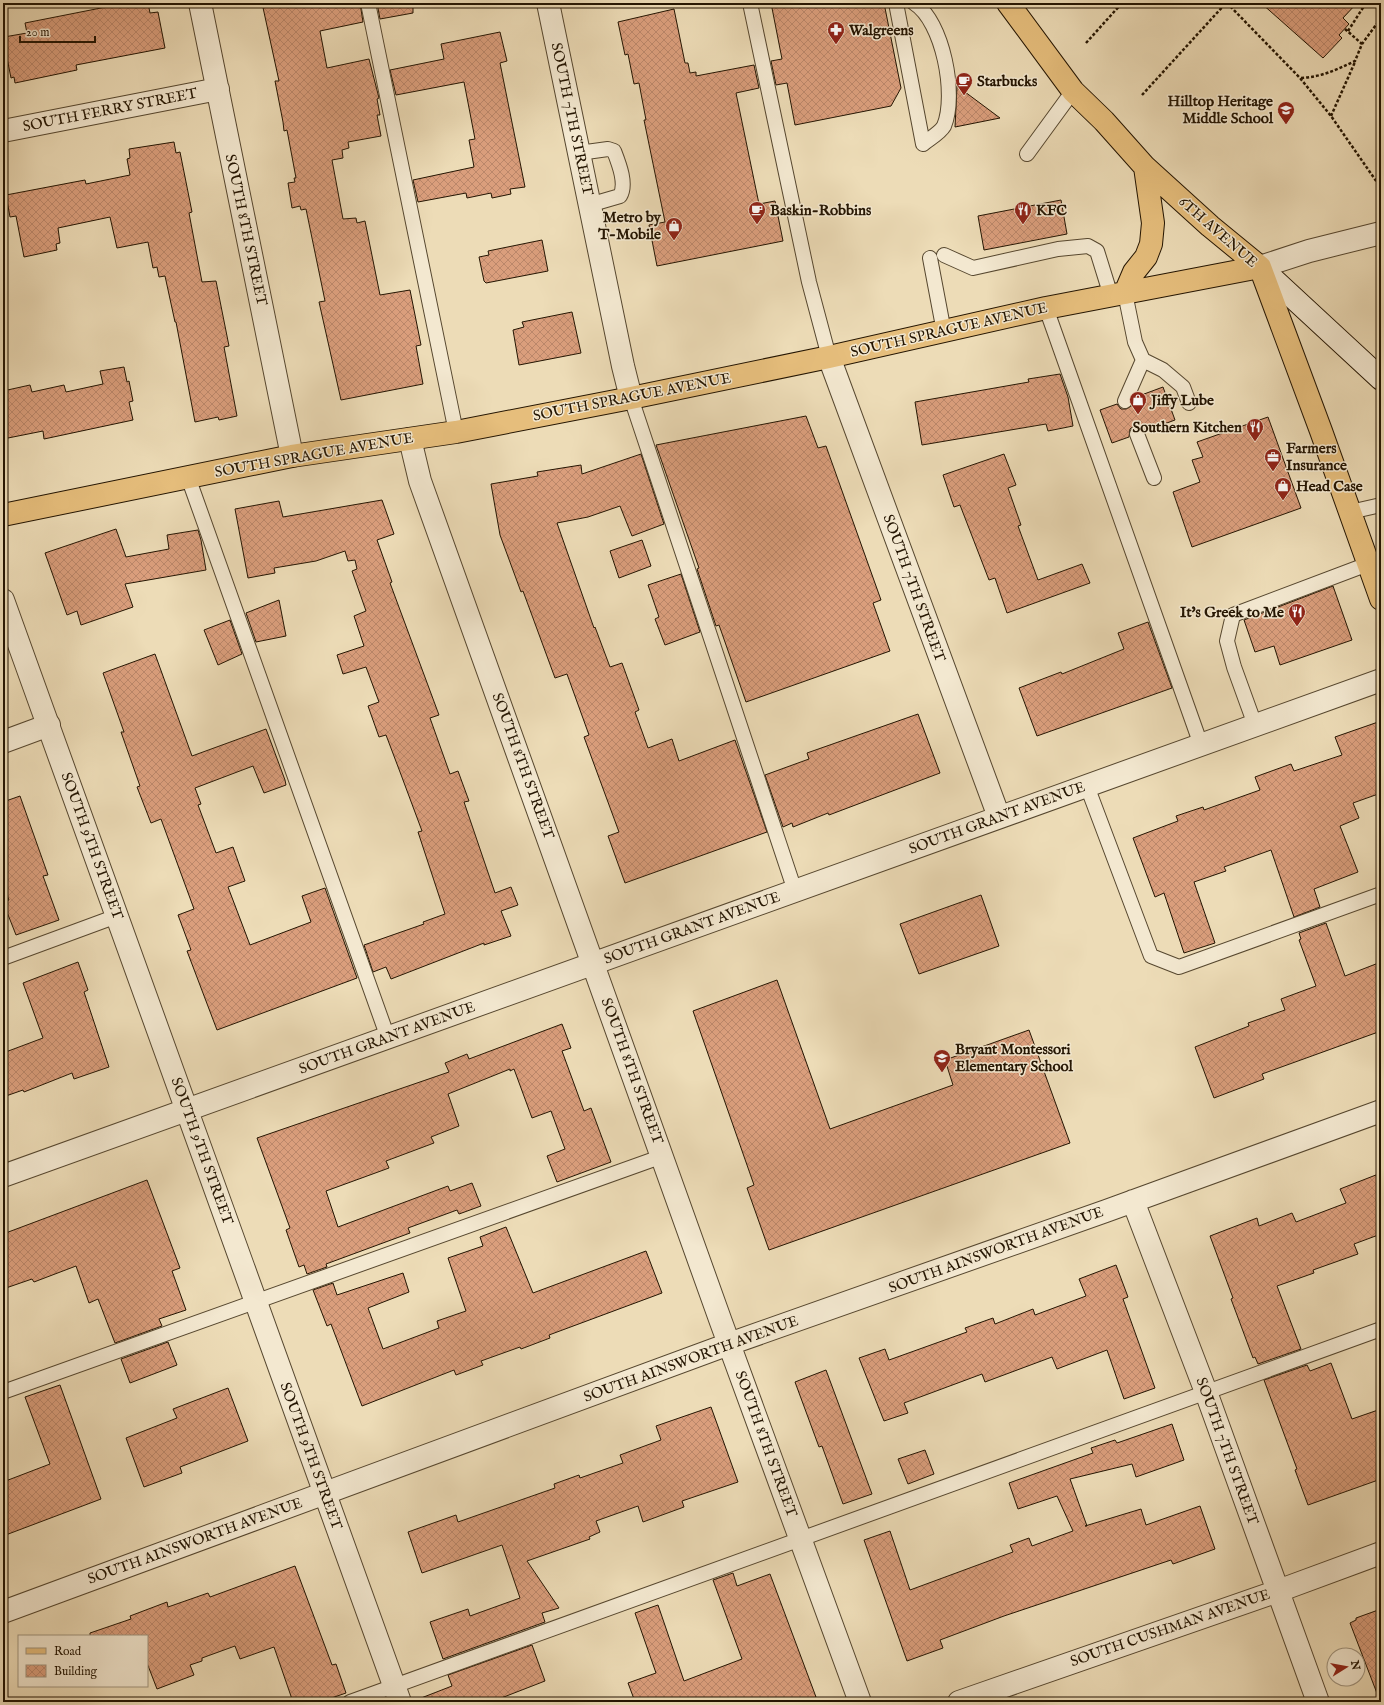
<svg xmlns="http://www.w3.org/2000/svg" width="1384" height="1705" font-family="'IM FELL English',serif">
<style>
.building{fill:url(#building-cross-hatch);stroke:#241502}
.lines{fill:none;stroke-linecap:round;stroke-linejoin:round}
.service-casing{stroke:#56472f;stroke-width:16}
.minor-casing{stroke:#56472f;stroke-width:24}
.tertiary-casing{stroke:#56472f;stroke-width:24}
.secondary-casing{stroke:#241502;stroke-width:24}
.primary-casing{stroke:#241502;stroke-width:24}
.path{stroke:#241502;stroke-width:2.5;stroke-dasharray:3 2;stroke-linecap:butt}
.service{stroke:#f3e8d0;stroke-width:14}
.minor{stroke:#f3e8d0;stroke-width:22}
.tertiary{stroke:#f3e8d0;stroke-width:22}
.secondary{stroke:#f3e8d0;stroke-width:22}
.primary{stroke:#e6be7c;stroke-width:22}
.labels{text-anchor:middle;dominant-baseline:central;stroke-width:3;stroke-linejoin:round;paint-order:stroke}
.poi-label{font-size:15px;font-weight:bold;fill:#241502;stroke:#f3e8d0;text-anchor:start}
.street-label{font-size:15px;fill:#241502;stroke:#f3e8d0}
</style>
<defs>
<pattern id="building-cross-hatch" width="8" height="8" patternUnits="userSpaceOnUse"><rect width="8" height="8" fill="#da9e7c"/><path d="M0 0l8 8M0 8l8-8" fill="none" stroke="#bb876a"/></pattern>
</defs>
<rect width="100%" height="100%" fill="#eddcb7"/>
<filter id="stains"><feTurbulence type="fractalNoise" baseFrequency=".005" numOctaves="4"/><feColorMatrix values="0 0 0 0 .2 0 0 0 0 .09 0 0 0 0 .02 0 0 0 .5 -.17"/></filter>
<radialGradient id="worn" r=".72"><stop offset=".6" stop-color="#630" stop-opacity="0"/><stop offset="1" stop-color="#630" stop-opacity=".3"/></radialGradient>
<!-- building -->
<path class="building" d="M111,3H148L150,13L158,12L165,48L76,65L77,70L15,83L14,77L11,78L4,43H6L4,37L27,33L25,23L111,6Z
M262,3H360L363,22L320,31L327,68L369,59L379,98L377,99L380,115H377L381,136L348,142L349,148L342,150L343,158L332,160L343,219L356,218L357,223L365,221L380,295L410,290L421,345L416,346L423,384L341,400L319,302L325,301L306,209L301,210L300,206L292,208L288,183L295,182L294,178H296L287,130L284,131L283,122L275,81H279Z
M377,3H413V13L380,19Z
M771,3H884L901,88L891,106L795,125L787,83L776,85L771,61L782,59Z
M1261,3H1357L1343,18L1349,24L1339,35L1342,38L1323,58Z
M674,9L685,63H688L690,73L696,72V76L754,65L759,88L736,93L759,204L775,201L783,241L657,266L649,225L665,222L644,120H646L639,83L634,84L628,54L625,55L618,22Z
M500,32L507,61L500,63L525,187L510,189L511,194L492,198L491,193L467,198L466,193L418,202L413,180L474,167L469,140L475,139L464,82L396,95L390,70L444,59L441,44Z
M957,86L1000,118L955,127Z
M174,142L176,153L180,152L192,212L189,213L202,282L216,281L229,346L224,347L237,416L219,420L218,417L195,422L176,322H175L165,276L159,277L157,267L153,268L148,242L117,248L110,217L58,228L60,243L56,244L57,250L24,257L16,216L10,217L6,195L85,180L86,184L130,175L127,159L130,158L129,149Z
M1061,200L1067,234L984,250L978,216Z
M542,240L548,271L486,283L484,281L479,257L489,255L488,251Z
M572,312L581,353L519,365L513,330L524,327L522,322Z
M124,367L127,382L129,381L133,401L129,402L133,420L44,439L43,431L3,439V391L30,385L32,392L64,385L66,392L103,384L100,371Z
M1060,374L1068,397L1073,426L1048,431L1046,424L922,445L915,402L1029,382L1028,379Z
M1163,387L1175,420L1145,431L1142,427L1134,426L1130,429L1129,437L1112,443L1100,410L1117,404L1121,409H1126L1133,405L1136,397Z
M806,416L818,448L826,446L881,600L873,603L890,651L746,702L719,625L716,626L697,569L699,568L656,445Z
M1268,417L1301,508L1192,547L1173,492L1200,482L1192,460L1203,457L1197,442Z
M641,454L664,524L632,536L620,506L588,517L557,523L594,628L595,627L610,667L622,663L639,710L635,712L648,748L672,739L679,761L735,740L767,832L625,883L608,836L619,832L584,737L589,735L567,674L555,678L523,591L521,592L500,535L491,484L538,476L537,472L581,465L582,474Z
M1004,454L1016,485L1008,488L1021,525L1018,526L1038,580L1082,564L1090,583L1007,613L995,578L989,580L960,505L954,507L943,475Z
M382,500L394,534L377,540L392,582L390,583L439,715L430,718L450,774L458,771L469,801L464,802L495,893L511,887L518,905L501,911L511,936L484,945V943L391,979L386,967L373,972L364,945L424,924L423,922L445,914L418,832L422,831L400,772L386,735L379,737L368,706L379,702L366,667L343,674L337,655L364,646L354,616L366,611L352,571L357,569L355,560L348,561L345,551L316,561L274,568L275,573L248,578L235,509L279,501L283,517Z
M116,529L126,557L169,549L167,535L198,530L201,540L206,570L125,584L133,607L81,625L77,611L67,615L45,553Z
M642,540L651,566L619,578L610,551Z
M681,574L700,632L665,645L655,619L659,617L648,585Z
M1333,586L1352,640L1280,665L1274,646L1255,652L1244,620Z
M279,600L286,636L256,642L246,613Z
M230,620L242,654L218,665L204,630Z
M1148,622L1172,688L1037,736L1019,688L1061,672L1062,674L1124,649L1118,633Z
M155,654L192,756L266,729L285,780L286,785L264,793L253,766L195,788L201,804L198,805L216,853L233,847L245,881L228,887L250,945L311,922L302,896L325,888L357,978L217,1030L187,951L191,950L178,915L194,909L161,819L151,823L137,787L140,786L121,732H124L103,673Z
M918,714L940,773L829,815L828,813L793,827L792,823L783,827L765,775L809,759L807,753Z
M1381,721V793L1353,803L1359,818L1340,826L1358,872L1314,889L1320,907L1294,917L1271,850L1224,867L1226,871L1194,882L1215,943L1184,953L1164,893L1155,897L1133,838L1178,821L1176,816L1203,807L1204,810L1260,790L1255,777L1291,764L1294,771L1342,755L1335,737Z
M20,796L48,875L43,876L59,920L16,935L3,902L9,900L3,885V802Z
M981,895L999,946L919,974L900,924Z
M1326,923L1345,976L1381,962V1031L1262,1074L1264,1079L1214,1098L1195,1047L1249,1026L1248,1023L1285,1010L1281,999L1316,986L1299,940L1301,939L1299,933Z
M78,962L88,990L84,992L109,1067L74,1079L72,1073L24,1092L23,1090L3,1097V1053L43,1038L23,983Z
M777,980L830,1129L953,1085L945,1060L1029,1030L1070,1143L769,1250L747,1188L754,1185L693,1011Z
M562,1024L571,1048L562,1051L584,1111L591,1108L611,1162L557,1182L547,1156L565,1149L551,1111L532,1118L514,1069L510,1071V1069L448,1094L459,1126L431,1137L434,1143L386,1161L389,1168L326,1191L338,1227L448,1186L450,1191L472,1183L481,1206L459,1214L457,1210L408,1228L410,1233L326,1264L327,1267L307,1274L304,1265L299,1267L286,1230L290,1228L257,1138L449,1072L445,1063L467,1054L469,1059Z
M1381,1173V1234L1354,1244L1358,1254L1313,1270L1314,1273L1277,1286L1301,1349L1258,1364L1255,1357L1253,1358L1231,1299L1233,1298L1210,1236L1257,1218L1259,1226L1292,1213L1296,1222L1346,1203L1340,1189Z
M147,1180L180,1268L172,1271L186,1310L159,1319L162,1326L115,1343L98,1299L89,1303L76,1266L34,1282L32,1279L3,1289V1234Z
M506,1227L533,1293L646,1251L662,1293L549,1335L550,1338L521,1349L520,1347L481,1361L483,1365L456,1375L454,1370L362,1406L331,1324L327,1326L313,1290L333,1283L337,1295L403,1273L409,1292L368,1308L383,1349L439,1328L437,1321L466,1311L448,1258L483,1246L480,1237Z
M1116,1265L1128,1297L1123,1299L1155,1388L1124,1399L1107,1350L1057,1369L1052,1357L985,1382L982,1374L904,1403L908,1413L884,1421L859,1358L885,1349L889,1360L967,1332L965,1328L993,1318L995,1324L1033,1309L1035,1315L1086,1296L1079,1279Z
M168,1342L177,1365L130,1383L121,1359Z
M1331,1363L1352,1419L1381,1409V1479L1308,1505L1295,1470L1297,1469L1264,1380L1307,1365L1310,1371Z
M826,1370L872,1494L843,1504L822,1446L819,1447L795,1382Z
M60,1385L101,1499L3,1536V1482L50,1464L25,1397Z
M228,1388L248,1441L180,1467L182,1473L144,1487L126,1438L177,1418L173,1409Z
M711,1407L738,1482L682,1501L684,1507L643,1522L638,1506L596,1521L600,1532L589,1537L590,1539L527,1561L559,1608L542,1613L545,1622L443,1659L430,1622L468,1609L470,1616L520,1598L502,1545L422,1573L408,1532L456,1515L458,1522L555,1488L554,1484L579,1475L580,1478L623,1463L620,1455L661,1440L656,1426Z
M1172,1424L1184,1460L1136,1477L1132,1464L1070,1479L1087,1526H1085L1141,1509L1146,1525L1200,1506L1215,1549L1173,1564L1171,1560L1004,1616L940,1640L943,1648L907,1661L864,1540L890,1531L910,1590L1013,1552L1010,1545L1029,1538L1032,1546L1073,1531L1057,1496L1018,1509L1009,1483L1093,1453L1091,1448L1115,1440L1117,1443Z
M925,1450L934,1474L908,1484L898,1459Z
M295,1566L332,1665L336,1664L346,1693L320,1702H293L274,1647L240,1659L235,1646L202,1658V1661L190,1665L194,1675L157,1689L147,1663V1636H90V1633L131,1619L130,1616L167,1602L168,1607L208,1593L210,1597Z
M733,1573L737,1586L770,1574L816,1697L803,1702H633L634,1699L628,1683L656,1673L635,1613L658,1605L684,1681L742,1659L713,1580Z
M1381,1609V1696H1378L1350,1623L1356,1620V1618Z
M532,1645L545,1681L491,1702H416V1700L452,1686L448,1675Z"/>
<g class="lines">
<defs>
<path id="service" d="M368,3L456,432
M750,3L809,282L829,357
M896,3L923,144
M914,3C943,21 957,95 944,126C940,133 929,139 923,144
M579,153L608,149L614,151C619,164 627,184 620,196L589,205
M1027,154L1073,91
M944,255L973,268L1058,249L1088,246L1097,251L1111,296
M930,258L944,332
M1125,293L1135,342L1143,360L1163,370L1183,387L1189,403
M1046,308L1201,745
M631,398L795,891
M1125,401L1143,360
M1137,434L1154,478
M188,477L388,1038
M1350,512L1381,505
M1255,725L1234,667L1227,641L1233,615L1368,564
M1087,786L1151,956L1179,967L1381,894
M3,958L117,916
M3,1392L663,1156
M350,1702L1381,1329"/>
<path id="minor" d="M200,3L292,456
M548,3L623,366L631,398
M3,131L218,89
M829,357L999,817
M410,439L420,481L721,1322L860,1702
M3,742L49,725
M3,1176L1381,680
M1133,1201L1206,1392L1318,1702
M3,1612L729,1344L1106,1211L1381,1111
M959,1702L1278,1591L1381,1553"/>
<path id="tertiary" d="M1260,267L1309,251L1381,233
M3,600L400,1702"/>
<path id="secondary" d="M1260,267L1381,379"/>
<path id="primary" d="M1008,3L1073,91L1104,121L1145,167L1210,226L1260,267L1321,431L1381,599
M1125,293L1134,272L1146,257L1151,244L1153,223L1145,167
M3,515L292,456L456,432L631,398L829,357L1046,308L1260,267"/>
</defs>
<!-- service casing -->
<use href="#service" class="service-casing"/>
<!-- minor casing -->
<use href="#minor" class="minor-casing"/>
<!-- tertiary casing -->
<use href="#tertiary" class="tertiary-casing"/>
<!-- secondary casing -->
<use href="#secondary" class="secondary-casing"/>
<!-- primary casing -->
<use href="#primary" class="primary-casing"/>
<!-- path -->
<path class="path" d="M1227,3L1300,78L1331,116L1381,188
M1345,29L1362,44
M1348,31L1366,3
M1086,43L1122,3
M1301,78C1321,77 1336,70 1355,61L1362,44L1381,18
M1142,95L1226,3
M1331,116L1355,62"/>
<!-- service -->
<use href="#service" class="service"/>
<!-- minor -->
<use href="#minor" class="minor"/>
<!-- tertiary -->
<use href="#tertiary" class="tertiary"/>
<!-- secondary -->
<use href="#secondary" class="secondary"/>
<!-- primary -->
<use href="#primary" class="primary"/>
</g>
<!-- icons -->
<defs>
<symbol id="pharmacy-pin" viewBox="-11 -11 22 30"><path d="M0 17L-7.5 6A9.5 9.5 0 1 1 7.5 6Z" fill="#8f2418" stroke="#f3e8d0"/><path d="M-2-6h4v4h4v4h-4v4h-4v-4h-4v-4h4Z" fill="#fff"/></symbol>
<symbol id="cafe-pin" viewBox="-11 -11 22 30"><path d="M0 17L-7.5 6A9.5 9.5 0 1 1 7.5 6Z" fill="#8f2418" stroke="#f3e8d0"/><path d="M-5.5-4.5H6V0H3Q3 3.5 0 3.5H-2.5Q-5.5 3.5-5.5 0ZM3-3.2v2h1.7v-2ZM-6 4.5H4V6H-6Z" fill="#fff"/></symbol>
<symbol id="school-pin" viewBox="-11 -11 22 30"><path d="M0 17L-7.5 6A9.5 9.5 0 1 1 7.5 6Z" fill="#8f2418" stroke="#f3e8d0"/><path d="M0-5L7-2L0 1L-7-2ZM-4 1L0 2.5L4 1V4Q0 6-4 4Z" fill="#fff"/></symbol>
<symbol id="restaurant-pin" viewBox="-11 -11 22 30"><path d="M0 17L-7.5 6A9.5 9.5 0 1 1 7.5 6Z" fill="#8f2418" stroke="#f3e8d0"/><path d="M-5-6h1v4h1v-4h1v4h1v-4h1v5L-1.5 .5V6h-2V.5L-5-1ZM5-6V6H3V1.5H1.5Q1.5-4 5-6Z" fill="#fff"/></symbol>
<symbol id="shop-pin" viewBox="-11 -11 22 30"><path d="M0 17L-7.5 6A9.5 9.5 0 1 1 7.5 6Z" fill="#8f2418" stroke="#f3e8d0"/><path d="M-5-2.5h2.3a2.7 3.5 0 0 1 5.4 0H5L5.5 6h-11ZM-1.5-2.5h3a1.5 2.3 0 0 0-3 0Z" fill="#fff"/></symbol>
<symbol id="office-pin" viewBox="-11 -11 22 30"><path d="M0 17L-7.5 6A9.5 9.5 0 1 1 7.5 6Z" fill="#8f2418" stroke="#f3e8d0"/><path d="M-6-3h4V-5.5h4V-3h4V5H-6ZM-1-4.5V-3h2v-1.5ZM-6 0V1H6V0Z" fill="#fff"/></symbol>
</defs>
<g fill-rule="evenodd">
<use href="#pharmacy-pin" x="826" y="20" width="20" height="27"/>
<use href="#cafe-pin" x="954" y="71" width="20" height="27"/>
<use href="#school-pin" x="1276" y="100" width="20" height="27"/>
<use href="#cafe-pin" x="747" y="200" width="20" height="27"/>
<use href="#restaurant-pin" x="1013" y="200" width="20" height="27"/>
<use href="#shop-pin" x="664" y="216" width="20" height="27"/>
<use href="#shop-pin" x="1128" y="390" width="20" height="27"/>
<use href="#restaurant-pin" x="1245" y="417" width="20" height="27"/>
<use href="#office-pin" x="1263" y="447" width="20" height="27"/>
<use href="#shop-pin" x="1273" y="476" width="20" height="27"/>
<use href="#restaurant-pin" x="1287" y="602" width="20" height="27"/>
<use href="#school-pin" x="932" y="1048" width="20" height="27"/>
</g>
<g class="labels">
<!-- poi labels -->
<g class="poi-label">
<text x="849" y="30">Walgreens</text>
<text x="977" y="81">Starbucks</text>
<text x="1273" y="101" text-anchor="end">Hilltop Heritage<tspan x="1273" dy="17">Middle School</tspan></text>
<text x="770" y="210">Baskin-Robbins</text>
<text x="1036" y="210">KFC</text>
<text x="661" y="217" text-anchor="end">Metro by<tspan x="661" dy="17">T-Mobile</tspan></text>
<text x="1151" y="400">Jiffy Lube</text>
<text x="1242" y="427" text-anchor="end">Southern Kitchen</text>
<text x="1286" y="448">Farmers<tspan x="1286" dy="17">Insurance</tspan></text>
<text x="1296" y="486">Head Case</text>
<text x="1284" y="612" text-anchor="end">It's Greek to Me</text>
<text x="955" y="1049">Bryant Montessori<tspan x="955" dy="17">Elementary School</tspan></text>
</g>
<!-- street labels -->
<g class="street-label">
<text transform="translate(110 110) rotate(-11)">SOUTH FERRY STREET</text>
<text transform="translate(572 119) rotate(78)">SOUTH 7TH STREET</text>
<text transform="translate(246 230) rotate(78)">SOUTH 8TH STREET</text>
<text transform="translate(1218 232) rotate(41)">6TH AVENUE</text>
<text transform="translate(949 330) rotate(-13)">SOUTH SPRAGUE AVENUE</text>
<text transform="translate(632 397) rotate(-11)">SOUTH SPRAGUE AVENUE</text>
<text transform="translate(314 455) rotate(-10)">SOUTH SPRAGUE AVENUE</text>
<text transform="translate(914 588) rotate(70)">SOUTH 7TH STREET</text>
<text transform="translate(523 766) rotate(70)">SOUTH 8TH STREET</text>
<text transform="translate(997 818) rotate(-20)">SOUTH GRANT AVENUE</text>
<text transform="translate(92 846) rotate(70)">SOUTH 9TH STREET</text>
<text transform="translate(692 928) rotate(-20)">SOUTH GRANT AVENUE</text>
<text transform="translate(387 1038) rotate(-20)">SOUTH GRANT AVENUE</text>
<text transform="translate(632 1071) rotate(70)">SOUTH 8TH STREET</text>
<text transform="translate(202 1151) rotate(70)">SOUTH 9TH STREET</text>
<text transform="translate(996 1250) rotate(-20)">SOUTH AINSWORTH AVENUE</text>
<text transform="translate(691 1359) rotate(-20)">SOUTH AINSWORTH AVENUE</text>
<text transform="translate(766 1444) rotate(70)">SOUTH 8TH STREET</text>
<text transform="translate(1227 1451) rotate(70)">SOUTH 7TH STREET</text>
<text transform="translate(311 1456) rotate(70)">SOUTH 9TH STREET</text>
<text transform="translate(195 1541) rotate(-20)">SOUTH AINSWORTH AVENUE</text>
<text transform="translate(1170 1628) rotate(-19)">SOUTH CUSHMAN AVENUE</text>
</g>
</g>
<!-- margin -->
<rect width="1384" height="1705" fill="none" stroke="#eddcb7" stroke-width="16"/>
<rect x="4" y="4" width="1376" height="1697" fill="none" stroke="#241502" stroke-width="2"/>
<rect x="8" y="8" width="1368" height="1689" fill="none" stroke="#241502"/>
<!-- legend -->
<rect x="18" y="1635" width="130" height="52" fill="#f3e8d0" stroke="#a0947e"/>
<rect x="26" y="1648" width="20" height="6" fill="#e6be7c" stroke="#a0947e"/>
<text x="54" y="1655" font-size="12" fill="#241502">Road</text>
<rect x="26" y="1665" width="20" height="12" fill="url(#building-cross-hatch)" stroke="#a0947e"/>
<text x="54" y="1675" font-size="12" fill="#241502">Building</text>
<!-- north arrow -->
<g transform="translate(1346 1667) rotate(79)"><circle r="19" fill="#f3e8d0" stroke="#a0947e"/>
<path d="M0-3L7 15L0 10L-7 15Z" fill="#8f2418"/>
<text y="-6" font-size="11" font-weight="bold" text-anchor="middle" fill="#241502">N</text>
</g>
<!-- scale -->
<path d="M20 36v6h75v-6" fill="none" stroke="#241502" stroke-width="2"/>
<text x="26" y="36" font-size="12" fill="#241502" stroke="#f3e8d0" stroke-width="3" paint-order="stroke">20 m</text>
<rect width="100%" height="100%" filter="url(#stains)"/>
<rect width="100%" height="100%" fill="url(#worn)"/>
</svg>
